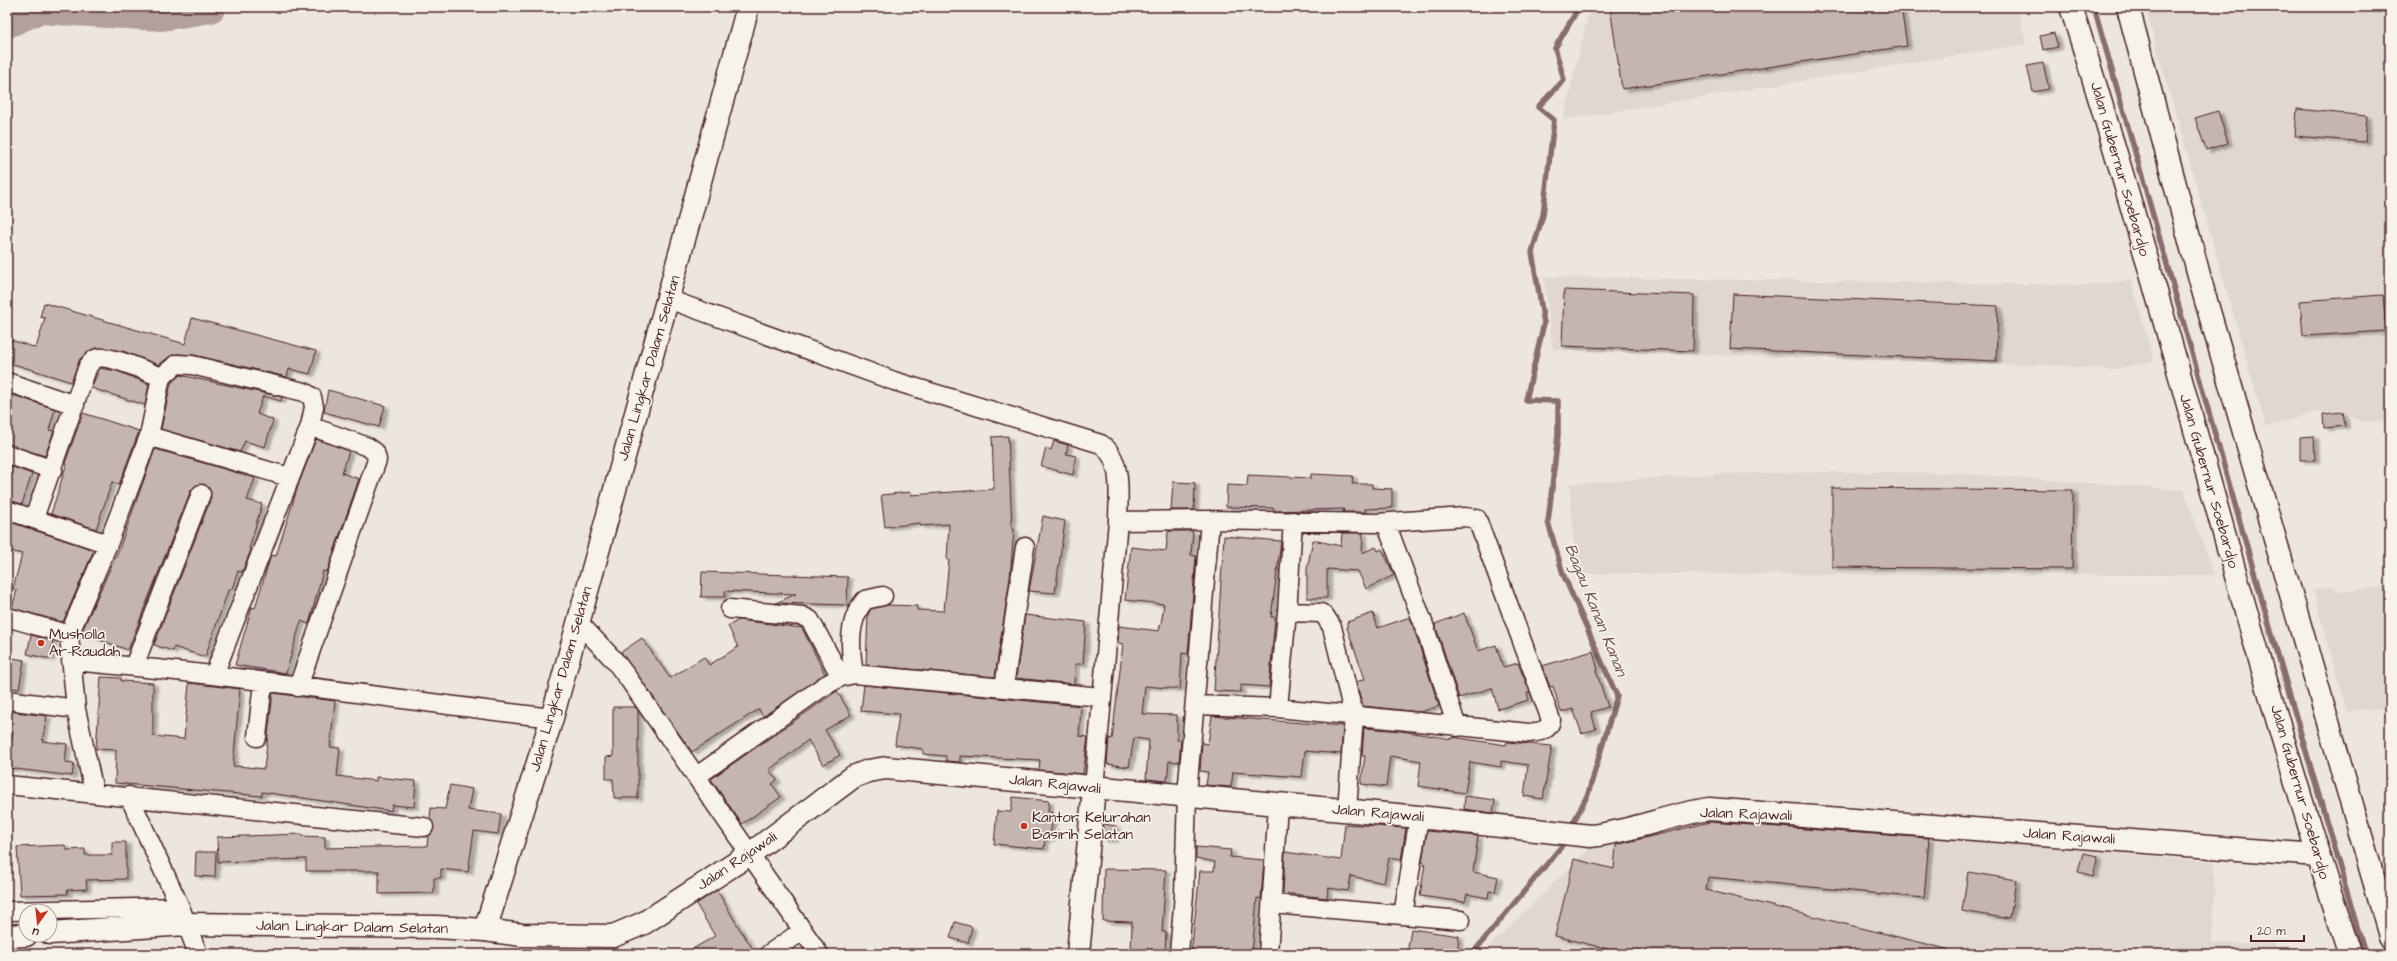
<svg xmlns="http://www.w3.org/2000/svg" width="2397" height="961" font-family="'Architects Daughter',sans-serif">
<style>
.built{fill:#e0d7d0}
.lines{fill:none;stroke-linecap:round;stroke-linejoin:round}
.stream{stroke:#896c6f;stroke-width:5.5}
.river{stroke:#b39f9d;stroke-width:32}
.building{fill:#c4b5b0;stroke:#4a1f2b;filter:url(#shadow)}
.minor-casing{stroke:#4a1f2b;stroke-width:21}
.tertiary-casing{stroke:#4a1f2b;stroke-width:25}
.primary-casing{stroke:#4a1f2b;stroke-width:25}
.trunk-casing{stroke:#4a1f2b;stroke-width:25}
.minor{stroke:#f7f3e8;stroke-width:18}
.tertiary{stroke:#f7f3e8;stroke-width:22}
.primary{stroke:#f7f3e8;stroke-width:22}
.trunk{stroke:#f7f3e8;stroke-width:22}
.poi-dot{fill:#c8321e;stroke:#f7f3e8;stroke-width:1.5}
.labels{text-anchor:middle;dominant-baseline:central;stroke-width:3.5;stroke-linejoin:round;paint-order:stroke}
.street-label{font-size:15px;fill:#4a1f2b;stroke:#f7f3e8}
.poi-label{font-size:15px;fill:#4a1f2b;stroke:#f7f3e8;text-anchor:start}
.water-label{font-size:16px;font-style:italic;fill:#6f4c53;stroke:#f7f3e8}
</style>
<defs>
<filter id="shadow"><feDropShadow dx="4.5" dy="2.5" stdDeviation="1" flood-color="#0004"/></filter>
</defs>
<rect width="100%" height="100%" fill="#ece6dd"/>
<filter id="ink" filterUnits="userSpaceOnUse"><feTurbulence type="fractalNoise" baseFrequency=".025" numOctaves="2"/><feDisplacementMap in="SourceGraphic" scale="8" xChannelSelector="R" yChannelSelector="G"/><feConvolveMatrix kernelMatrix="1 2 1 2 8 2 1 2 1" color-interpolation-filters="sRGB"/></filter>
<g filter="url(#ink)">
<!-- built -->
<path class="built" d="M1590,7H2018L2026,44L1563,120Z
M2145,7H2390V421L2362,422L2345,412H2316L2266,427Z
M1544,277L2088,285L2131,280L2154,361L2110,370L2066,366L1553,350Z
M1835,472L1955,473L2184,490L2214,575L1576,574L1570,484L1716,474Z
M2390,586V708L2347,711L2313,590L2330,587L2339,592Z
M1704,816L2215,862L2212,943H2274L2278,954H1522L1489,947L1592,846Z"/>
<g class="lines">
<!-- stream -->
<path class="stream" d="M2094,7L2264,607L2365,954
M1570,829L1588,794L1617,696L1563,574L1548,522L1558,435V401L1526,400L1544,323L1532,252L1543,215L1554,120L1538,107L1564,80L1555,48L1579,7
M1472,954L1561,847L1566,838"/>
<!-- river -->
<path class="river" d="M7,22L39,8L162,15L210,7"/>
</g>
<!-- building -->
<path class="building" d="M1610,7H1901L1907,46L1622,89Z
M2054,33L2058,47L2043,50L2040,36Z
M2043,63L2049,89L2033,92L2027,66Z
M2297,109L2367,116L2365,142L2295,136Z
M2218,111L2228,143L2206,150L2195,118Z
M1564,290L1694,295L1693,351L1562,346Z
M1733,294L1998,306L1996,361L1730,349Z
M2383,295L2386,331L2303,336L2300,301Z
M44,303L185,344L192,318L316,351L310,374L289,369L287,377L194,355L177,354L170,356L159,365L123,351L97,348L89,351L80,359L71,382L7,362L11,340L36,348L45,318L40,317Z
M100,368L117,371L149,384L145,405L91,388Z
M180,375L282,397L281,401L263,396L257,414L273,420L265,447L245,441L240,452L161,429L171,383Z
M328,390L385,406L379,427L324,412Z
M7,393L55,409L49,430L54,431L45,456L7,444Z
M2343,412L2345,426L2324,428L2323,414Z
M83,413L139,431L119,485L112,482L96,529L51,514L65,469L67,464L65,463Z
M1008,436L1012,529H1014L1010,578L995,677L866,665L868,614L871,609L888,605L917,606V610L944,611L949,560H947L949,524L920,526V523L885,527L881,495L911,492V495L994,489L992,437Z
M2314,436L2315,460H2300V437Z
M316,439L349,451L342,473L359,479L327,572L323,571L309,624L301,621L286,673L235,665L252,607L255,608L271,555L276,556L299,483Z
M1054,441L1068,445L1066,454L1076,456L1073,475L1041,466L1046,448L1051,450Z
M155,449L255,478L247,500L262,504L249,549L251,550L242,572L238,571L232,589L229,588L205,657L174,647L173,651L154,645L211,498L209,488L204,484L195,486L191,490L128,650L81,633L119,549Z
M7,465L32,474L22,504L7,500Z
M1311,474L1353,476L1352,484H1372V488L1392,489V508L1365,509V512H1343L1344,509L1274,511V508L1226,507L1227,485L1247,486L1248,475L1311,478Z
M1173,482L1195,483L1194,510H1171Z
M1832,488L2073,490L2072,569L1832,567Z
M1043,516L1065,521L1055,593L1029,591Z
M7,521L94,550L63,622L12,608L17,590L13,589L22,554L7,550Z
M1170,531H1193L1191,555L1196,556L1188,654L1182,653L1180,689L1145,686L1142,714L1177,715V740H1181L1179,762L1169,761L1167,781L1146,779L1149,740L1134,738L1129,767L1107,764L1109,738L1112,739L1123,644L1118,643L1119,626L1159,631L1162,618L1164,604L1125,600L1131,547L1166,551L1168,532Z
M1342,533H1363L1362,553L1376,547L1378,551L1382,549L1394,575L1366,589L1358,571L1327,569V598H1307V569L1313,540L1341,546Z
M1224,536L1281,541L1271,617H1275L1269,687L1241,685V692L1214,691Z
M702,572L848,577L847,605L776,603L796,594L725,591V597H701Z
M1373,613L1378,628L1410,617L1439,706L1420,712L1363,706L1356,682L1365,679L1347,628V622Z
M1464,613L1478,651L1496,645L1503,667L1518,663L1530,692L1527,693L1529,700L1498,709L1492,688L1459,698L1435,624Z
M1025,615L1086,622L1083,664H1075L1074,684L1016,678Z
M739,620L802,628L825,674L763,717L759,709L692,752L621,652L642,638L670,678L704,657L709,665L738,647L728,626Z
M31,635L53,641L50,659L27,654Z
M1593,651L1598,670L1596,671L1608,707L1591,712L1596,729L1582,734L1573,709L1561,712L1553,686L1550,687L1542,666Z
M7,657L24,660L19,689L7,687Z
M101,677L121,678V681L153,683V736L184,739L189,683L240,689L233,766L247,767L264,769L273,693L335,701L330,747L340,748L337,776L376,781V777L416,781L414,807L392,805L391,811L262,792V796L115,783L116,750L96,749Z
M864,685L1081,706L1079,736L1088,737L1083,774L1039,770L1040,760L960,756V762L946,761V756L923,754V749L895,745L899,714L861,711Z
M837,691L851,715L825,730L840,755L823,765L808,740L769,770L777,780L772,784L781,797L742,824L711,779Z
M613,707H635L638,710V798H614L613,779H606V757L613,756Z
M7,711L47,716L42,741L67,744L65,762L74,763L72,776L8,768L13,732L7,731Z
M1212,716L1343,726L1341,754L1305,751L1302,777L1233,772L1231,787L1206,785L1208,772L1200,771L1202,743L1208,744Z
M1364,728L1401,731L1452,739V737L1506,745L1507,742L1552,746L1543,799L1524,796L1528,765L1501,761V767L1470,762L1465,793L1418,786L1421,761L1390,756L1386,787L1361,784L1365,756H1362Z
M450,785L472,789L468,810L501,814L498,834L474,831L468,872L441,869V878H434V893L379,894V871H306V859L218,862L217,837L302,834V836L325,837V848L427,846L428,837L434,828L430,818L431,808L445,809Z
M1465,796L1495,800L1493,813L1464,809Z
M1013,797L1049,801L1048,812L1053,813L1050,839L1045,838L1044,849L994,844L997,811L1011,812Z
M1710,822L1929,838L1924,898L1708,877L1706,890L1947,949L1946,954H1628L1555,936L1574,859L1614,869L1616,845Z
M1103,824L1116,826L1114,840L1102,839Z
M1345,824L1406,828L1401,860L1389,858L1384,883L1351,876L1348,891L1328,888L1327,898L1283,893L1285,852L1341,860Z
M1427,831L1478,836L1473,872L1498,877L1495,892L1489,891L1488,898L1467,894L1465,902L1420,896L1425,863L1422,862Z
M112,842H126V879L86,880L87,889L67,890L68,894L20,895L17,847L65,845L66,850L85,849V855H112Z
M1196,847L1231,850L1230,857L1264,860L1261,899L1257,898L1252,954H1191L1200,871H1214L1215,862L1196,858Z
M196,852H216L215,877L195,876Z
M2083,853L2098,856L2093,876L2078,872Z
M1104,869L1166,870L1162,932H1166L1165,954H1131L1132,922L1103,921Z
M1968,872L2016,880L2010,919L1962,911Z
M717,890L736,923L756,954H684L715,936L696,904Z
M955,922L972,927L968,943L950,938Z
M1411,929L1459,936L1457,954H1407Z"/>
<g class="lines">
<defs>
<path id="minor" d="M668,299L894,381L1101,444C1124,460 1118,497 1118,521L1094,788
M7,382L75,405
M149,436L289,477
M7,454L53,470
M7,510L108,544
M34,518L88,366C91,363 93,359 98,358C111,355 147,372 161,377
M1118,521L1210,520L1376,523L1465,517L1477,519L1551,720C1549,731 1539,732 1529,733L1278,708L1196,705
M1386,523L1424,625L1457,727
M730,609L802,616L810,620L841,677
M1287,612L1321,613L1325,616L1332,627L1354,716L1347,810
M7,617L69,635
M578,622L615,661L630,681L819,954
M71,661C232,674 391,699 552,718
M134,666L201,494
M854,674C850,649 847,621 865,600L883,596
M298,687L377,460L375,452L368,447L310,426
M1004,687L1025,547
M7,700L76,709
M1278,708L1287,612L1293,521
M257,737L263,682
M697,776L824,686L841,677L854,674L1102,697
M7,785L424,827
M94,792L76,709L69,635L108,544L149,436L161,377L177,364L192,365L304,392L312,397L314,407L310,426L214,675
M129,796L180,907L198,954
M1273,904L1461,920
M7,911L180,907
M1403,915L1419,817
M769,954L802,931
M1179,954L1184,894L1187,795L1210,520
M1268,954L1278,805"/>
<path id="tertiary" d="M485,930L522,935L613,936L644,923L750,854L853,777L868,771L886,768L1419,817L1590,836C1631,832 1668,815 1709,809L2317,855
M1078,954L1094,788"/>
<path id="primary" d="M50,933L186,924L436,927L485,930L552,718L748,7
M7,936L26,935"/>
<path id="trunk" d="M2071,7C2171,321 2247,642 2350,954
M2128,7L2204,294L2390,936"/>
</defs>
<!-- minor casing -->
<use href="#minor" class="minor-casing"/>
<!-- tertiary casing -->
<use href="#tertiary" class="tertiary-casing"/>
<!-- primary casing -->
<use href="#primary" class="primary-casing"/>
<!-- trunk casing -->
<use href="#trunk" class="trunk-casing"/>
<!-- minor -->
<use href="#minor" class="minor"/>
<!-- tertiary -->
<use href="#tertiary" class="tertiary"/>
<!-- primary -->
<use href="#primary" class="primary"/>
<!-- trunk -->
<use href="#trunk" class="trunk"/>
</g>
</g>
<!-- markers -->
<g class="poi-dot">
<circle cx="41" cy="643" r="4"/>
<circle cx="1024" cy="826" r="4"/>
</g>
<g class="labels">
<!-- street labels -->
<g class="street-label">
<text transform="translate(2120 169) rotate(74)">Jalan Gubernur Soebardjo</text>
<text transform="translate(649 368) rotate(-74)">Jalan Lingkar Dalam Selatan</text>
<text transform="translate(2209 481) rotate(74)">Jalan Gubernur Soebardjo</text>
<text transform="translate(561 679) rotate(-74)">Jalan Lingkar Dalam Selatan</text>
<text transform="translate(1055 784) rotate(6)">Jalan Rajawali</text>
<text transform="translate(2300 792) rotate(74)">Jalan Gubernur Soebardjo</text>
<text transform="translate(1378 813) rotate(5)">Jalan Rajawali</text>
<text transform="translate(1746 814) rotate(2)">Jalan Rajawali</text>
<text transform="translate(2069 836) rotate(4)">Jalan Rajawali</text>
<text transform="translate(737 861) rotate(-34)">Jalan Rajawali</text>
<text transform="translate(352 927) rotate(1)">Jalan Lingkar Dalam Selatan</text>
</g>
<!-- poi labels -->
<g class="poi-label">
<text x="49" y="634">Musholla<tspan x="49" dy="17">Ar-Raudah</tspan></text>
<text x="1032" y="817">Kantor Kelurahan<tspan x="1032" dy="17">Basirih Selatan</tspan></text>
</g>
<!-- water labels -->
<g class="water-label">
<text transform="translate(1596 610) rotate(68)">Bagau Kanan Kanan</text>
</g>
</g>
<!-- margin -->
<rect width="2397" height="961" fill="none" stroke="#f7f3e8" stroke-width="24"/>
<rect x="12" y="12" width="2373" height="937" fill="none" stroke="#4a1f2b" stroke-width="1.5" filter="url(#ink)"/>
<!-- north arrow -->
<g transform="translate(38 923) rotate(195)"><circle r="19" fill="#f7f3e8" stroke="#b29e9c"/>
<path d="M0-3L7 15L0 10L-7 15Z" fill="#c8321e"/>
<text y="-6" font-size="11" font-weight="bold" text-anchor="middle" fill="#4a1f2b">U</text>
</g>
<!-- scale -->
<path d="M2251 935v6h53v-6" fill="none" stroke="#4a1f2b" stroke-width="2"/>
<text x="2257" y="935" font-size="12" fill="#4a1f2b" stroke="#f7f3e8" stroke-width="3" paint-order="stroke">20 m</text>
</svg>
